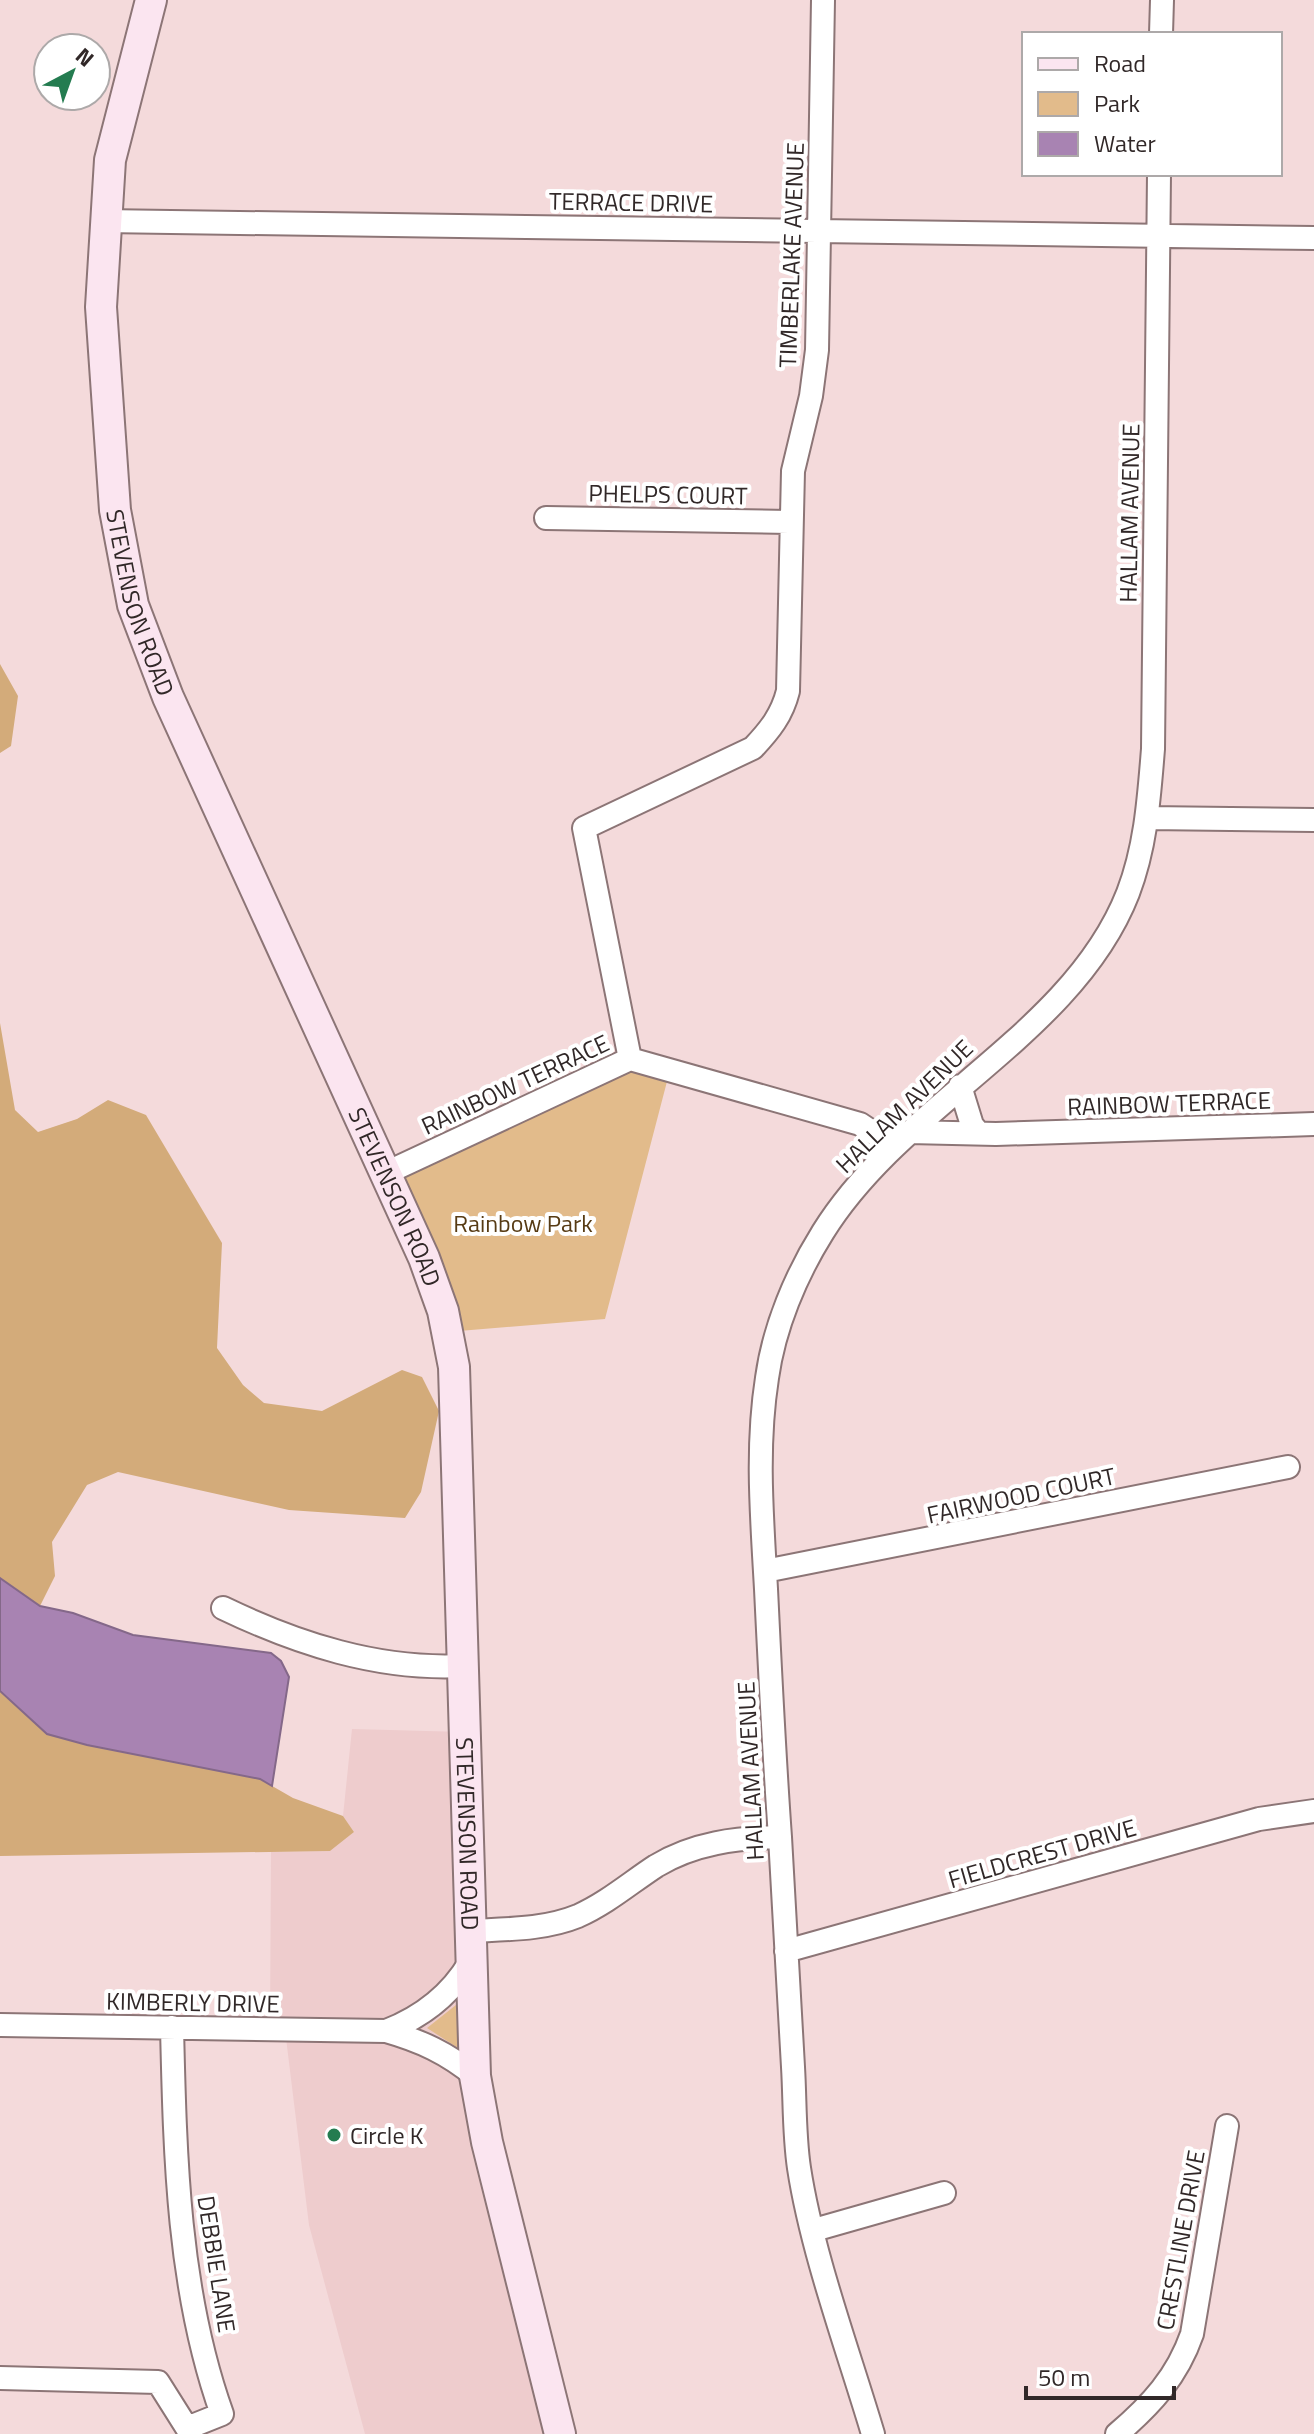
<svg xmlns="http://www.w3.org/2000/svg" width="1314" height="2434" font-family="'Titillium Web',sans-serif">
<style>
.built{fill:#eecccd}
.green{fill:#e2bb8b}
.forest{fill:#d3ab7a}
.water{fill:#a883b2;stroke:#846889;stroke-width:2}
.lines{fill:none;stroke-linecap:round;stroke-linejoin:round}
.street-casing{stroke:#8c7576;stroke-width:26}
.secondary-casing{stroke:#8c7576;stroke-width:34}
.street{stroke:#fff;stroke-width:22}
.secondary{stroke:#fbe5f0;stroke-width:30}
.poi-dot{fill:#247c50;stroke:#fff;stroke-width:3}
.labels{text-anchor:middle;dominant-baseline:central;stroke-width:8;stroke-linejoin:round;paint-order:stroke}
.street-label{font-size:24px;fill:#312828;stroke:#fff}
.park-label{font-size:24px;fill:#573b14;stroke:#fff}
.poi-label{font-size:24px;fill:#312828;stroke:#fff;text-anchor:start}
</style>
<rect width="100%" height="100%" fill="#f4dadb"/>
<!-- built -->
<path class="built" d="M352,1729L464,1732L471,2027L560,2434H365L309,2225L285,2030L270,2029L271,1852L330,1851L354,1832L343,1816Z"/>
<!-- green -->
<path class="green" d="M630,1059L670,1070L605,1319L447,1332L386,1173Z
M456,2005L459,2007L458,2048L427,2028Z"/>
<!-- forest -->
<path class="forest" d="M0,664L18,696L11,746L0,753Z
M0,1023L15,1110L38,1132L77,1119L108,1100L146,1115L222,1243L217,1348L243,1385L264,1403L322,1411L402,1370L422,1377L439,1411L421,1492L405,1518L289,1510L118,1472L87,1485L52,1542L55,1576L40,1606L0,1578Z
M0,1691L48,1734L87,1745L260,1779L293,1798L343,1816L354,1832L330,1851L0,1856Z"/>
<!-- water -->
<path class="water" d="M0,1578L40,1606L73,1613L133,1635L271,1653L281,1661L289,1677L272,1786L260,1779L87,1745L47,1734L0,1691Z"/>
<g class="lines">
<defs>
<path id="street" d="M1161,34L1162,0
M103,221L1314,238
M546,518L789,522
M1148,818L1314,820
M630,1059L584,828L753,748C770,730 782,715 788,691L793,471L811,396L817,350L823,0
M960,1086L972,1125L977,1131
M909,1132L996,1134L1314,1124
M386,1173L630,1059L860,1124L893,1146
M765,1571L1288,1467
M223,1608C298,1644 378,1670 462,1666
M469,1931C505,1929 544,1930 578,1916C607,1903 630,1883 656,1866C694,1843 736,1838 780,1837
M786,1951L1259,1819L1314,1811
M0,2025L386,2031C421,2041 447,2053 475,2076
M386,2031C422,2017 450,1996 470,1962
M814,2230L944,2193
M0,2378L158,2382L187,2428L222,2414C178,2291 175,2157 172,2027
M873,2434C848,2350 812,2253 799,2168C794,2135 795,2100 793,2067C788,1990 785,1914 780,1837C774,1754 770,1672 766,1589C762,1518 756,1448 767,1378C774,1327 796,1275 823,1232C903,1103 1073,1034 1128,893C1146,846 1149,798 1153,749L1159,174
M1117,2434C1151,2405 1177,2377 1192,2334L1227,2126"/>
<g id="secondary">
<path id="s1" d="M151,0L110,160L101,307L115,510L133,605L168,697L424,1258L443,1311L454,1367L475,2076L487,2142L560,2434"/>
</g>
</defs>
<!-- street casing -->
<use href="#street" class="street-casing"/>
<!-- secondary casing -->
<use href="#secondary" class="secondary-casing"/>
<!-- street -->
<use href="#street" class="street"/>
<!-- secondary -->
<use href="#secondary" class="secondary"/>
</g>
<!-- markers -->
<circle class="poi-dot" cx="334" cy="2135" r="8"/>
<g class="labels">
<!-- street labels -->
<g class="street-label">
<text transform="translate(631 202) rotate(1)">TERRACE DRIVE</text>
<text transform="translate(791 255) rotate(-88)">TIMBERLAKE AVENUE</text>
<text transform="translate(668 494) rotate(1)">PHELPS COURT</text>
<text transform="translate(1129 513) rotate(-89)">HALLAM AVENUE</text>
<text stroke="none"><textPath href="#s1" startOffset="612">STEVENSON ROAD</textPath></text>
<text transform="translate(515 1084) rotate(-25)">RAINBOW TERRACE</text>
<text transform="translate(1169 1103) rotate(-2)">RAINBOW TERRACE</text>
<text transform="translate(904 1106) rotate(-44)">HALLAM AVENUE</text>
<text stroke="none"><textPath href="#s1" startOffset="1260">STEVENSON ROAD</textPath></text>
<text transform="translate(1021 1495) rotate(-12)">FAIRWOOD COURT</text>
<text transform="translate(750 1771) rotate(-93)">HALLAM AVENUE</text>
<text stroke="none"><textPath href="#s1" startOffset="1908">STEVENSON ROAD</textPath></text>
<text transform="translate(1042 1853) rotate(-16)">FIELDCREST DRIVE</text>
<text transform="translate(193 2002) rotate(1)">KIMBERLY DRIVE</text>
<text transform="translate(1180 2240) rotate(-80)">CRESTLINE DRIVE</text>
<text transform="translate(217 2264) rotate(81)">DEBBIE LANE</text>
</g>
<!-- park labels -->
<g class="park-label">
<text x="523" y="1223">Rainbow Park</text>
</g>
<!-- poi labels -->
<g class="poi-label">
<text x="350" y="2135">Circle K</text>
</g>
</g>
<!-- legend -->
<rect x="1022" y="32" width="260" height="144" fill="#ffffff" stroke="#ada9a9" stroke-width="2"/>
<rect x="1038" y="58" width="40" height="12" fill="#fbe5f0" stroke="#ada9a9" stroke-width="2"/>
<text x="1094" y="72" font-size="24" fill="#312828">Road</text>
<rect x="1038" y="92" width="40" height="24" fill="#e2bb8b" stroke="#ada9a9" stroke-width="2"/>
<text x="1094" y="112" font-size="24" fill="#312828">Park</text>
<rect x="1038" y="132" width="40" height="24" fill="#a883b2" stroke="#ada9a9" stroke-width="2"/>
<text x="1094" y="152" font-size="24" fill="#312828">Water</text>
<!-- north arrow -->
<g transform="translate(72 72) rotate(41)"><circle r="38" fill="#ffffff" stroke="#ada9a9" stroke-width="2"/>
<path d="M0-6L14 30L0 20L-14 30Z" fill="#247c50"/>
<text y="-12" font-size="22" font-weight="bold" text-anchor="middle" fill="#312828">N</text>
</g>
<!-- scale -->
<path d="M1026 2386v12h148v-12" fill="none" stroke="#312828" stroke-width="4"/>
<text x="1038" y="2386" font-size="24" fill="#312828" stroke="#ffffff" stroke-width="6" paint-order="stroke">50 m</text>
</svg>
